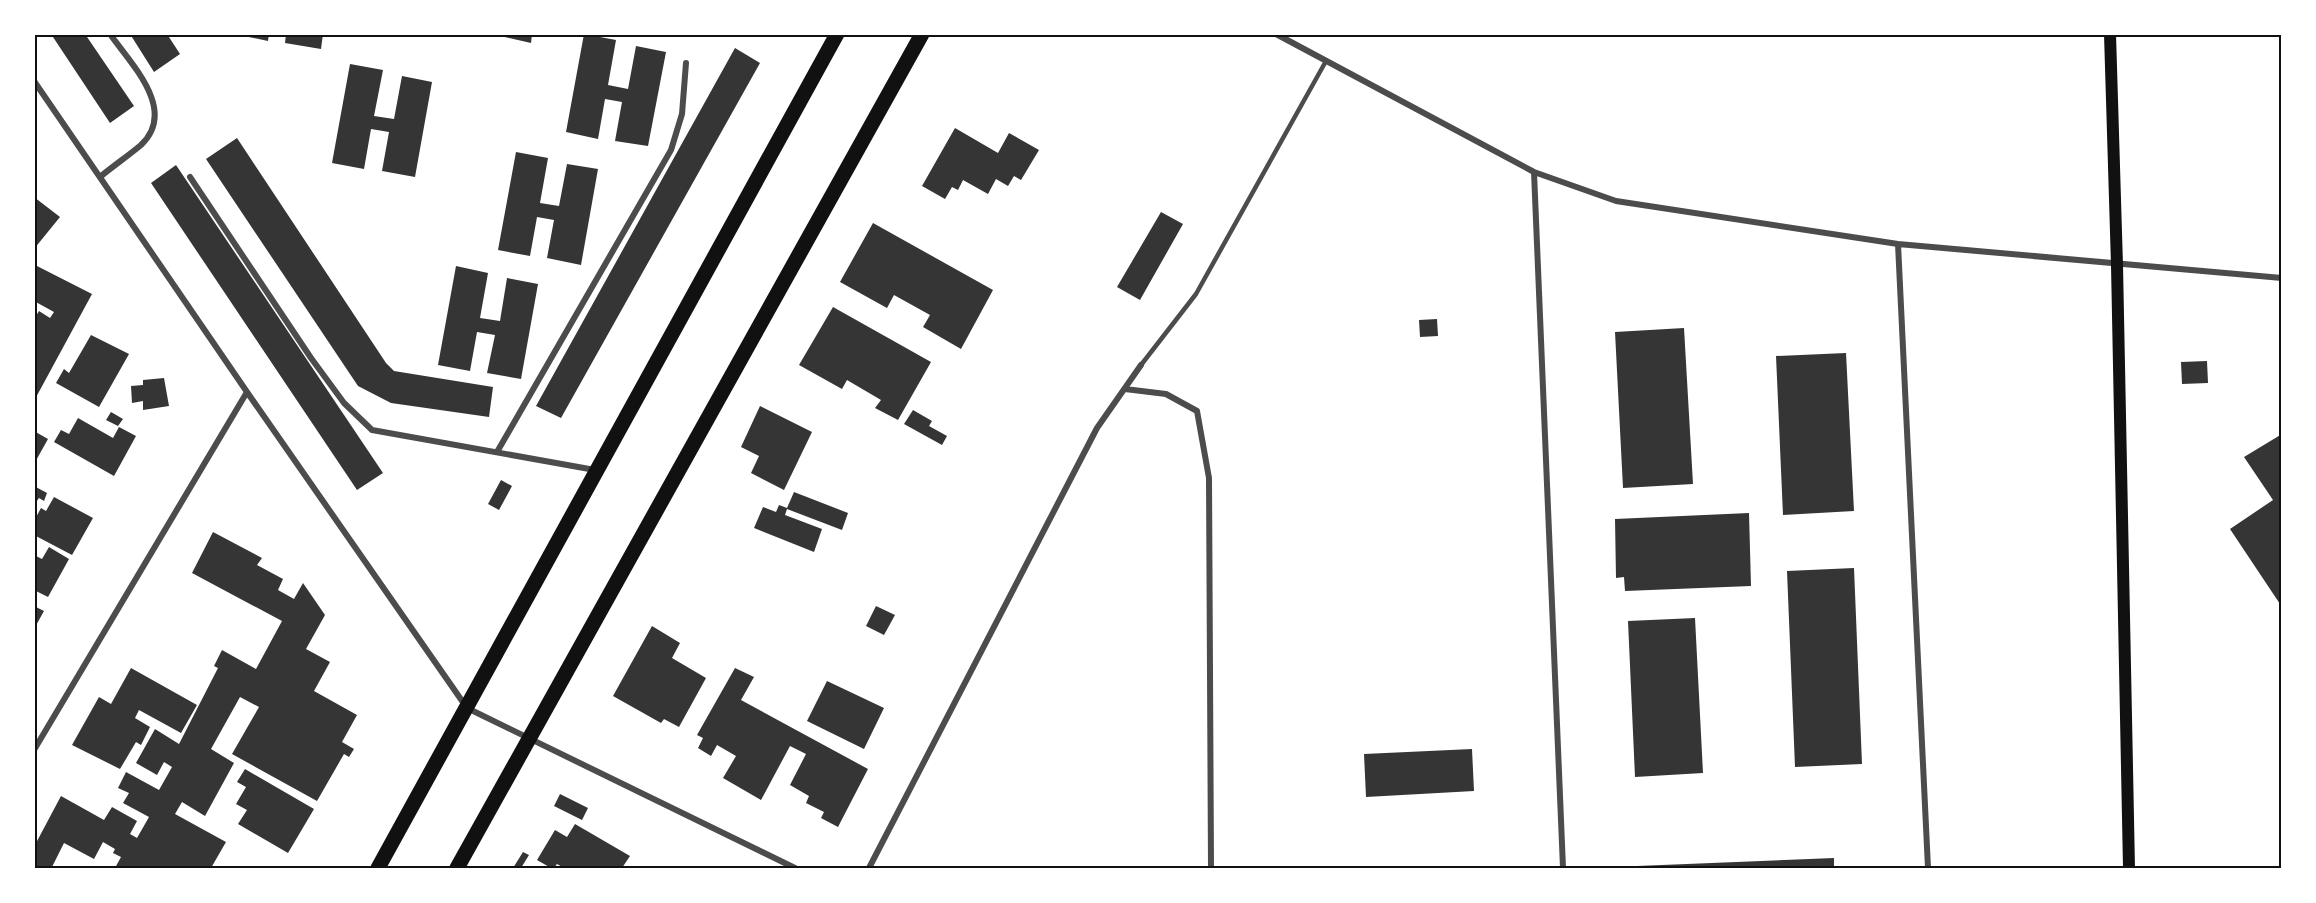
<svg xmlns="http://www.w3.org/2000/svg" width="2316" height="903" font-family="Quicksand,sans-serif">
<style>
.building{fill:#353535}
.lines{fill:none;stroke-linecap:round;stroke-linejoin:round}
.service{stroke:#4c4c4c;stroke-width:4.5}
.minor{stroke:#4c4c4c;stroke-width:6}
.secondary{stroke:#111;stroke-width:12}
.primary{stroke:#111;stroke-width:15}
.neatline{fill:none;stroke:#111;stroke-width:2}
</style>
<rect width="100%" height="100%" fill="#fff"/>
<!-- building -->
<path class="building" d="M51,34H85L134,106L110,123Z
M130,34H167L180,54L154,72Z
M234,34H269L268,41Z
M286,34H323L321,49L285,43Z
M492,34H532L531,43Z
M584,34L616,40L608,85L628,89L636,46L666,52L648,146L615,141L622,102L605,99L598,139L566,132Z
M735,48L760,63L561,418L536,406Z
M350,64L383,70L374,116L394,119L402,76L432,82L415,177L382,171L389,132L371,129L364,169L332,163Z
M955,128L998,153L1009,133L1039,150L1021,180L1014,176L1008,186L996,179L988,194L963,180L958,190L952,187L945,199L922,186Z
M237,138L386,363L394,371L493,387L489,417L391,403L358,386L206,159Z
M516,152L548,158L540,203L559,206L567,164L598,169L581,265L547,258L554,220L537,217L530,256L498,250Z
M176,165L383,473L357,490L151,183Z
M34,197L60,217L34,249Z
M1161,212L1183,224L1140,300L1117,287Z
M873,223L993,290L961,349L923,327L930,315L894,295L887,308L840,282Z
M35,265L92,294L34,401V319L39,311L50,318L54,312L34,301Z
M456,266L488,273L480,318L500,321L507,278L538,284L521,379L487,373L495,335L477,332L470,371L438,365Z
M833,307L931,362L898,420L875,408L881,400L847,380L842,389L799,365Z
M1437,319L1438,336L1420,337L1419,320Z
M1684,328L1693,484L1623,488L1615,332Z
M91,335L129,354L99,407L56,383L64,369L69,373Z
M1846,353L1854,511L1783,515L1776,356Z
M2207,361L2208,383L2182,384L2181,362Z
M164,378L169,406L143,410V401L132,403L131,386L143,385V380Z
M760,406L812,432L784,490L751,473L759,456L741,447Z
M913,410L932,421L929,426L947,436L942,445L904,424Z
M111,412L123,419L118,426L106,420Z
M78,418L113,438L119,427L136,436L114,476L54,442L61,430L69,434Z
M34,431L48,439L34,464Z
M2282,434V607L2230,529L2273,500L2244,457Z
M501,480L512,486L499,510L488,504Z
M34,486L47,493L44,501L39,498L34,505Z
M794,492L848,513L842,530L787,509L785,515L822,529L814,552L754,528L763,507L776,512L779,505L787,508Z
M54,497L93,518L72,555L34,535V521L41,508L46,511Z
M1749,513L1751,586L1625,591L1624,577L1616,578L1615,519Z
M213,532L262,558L257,565L283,579L278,590L294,599L303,583L325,615L306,649L330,662L314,691L357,715L342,742L354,749L349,757L344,754L317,801L232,754L259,707L240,697L211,749L234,763L205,816L182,802L175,814L226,842L211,868H115L121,857L113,853L115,849L103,842L94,859L64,843L52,867L55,868H34L36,843L61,796L104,820L112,807L137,821L130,834L137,838L149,817L123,803L129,793L118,788L126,772L159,790L172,767L164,762L157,775L136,763L155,729L179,744L218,668L214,666L222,650L256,669L282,621L192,573Z
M49,547L69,559L48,597L34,590V555L42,559Z
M1854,568L1862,764L1795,767L1787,571Z
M34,606L44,611L34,629Z
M876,606L895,615L884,635L866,626Z
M1695,618L1703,773L1635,777L1628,621Z
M652,626L680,643L672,658L706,678L679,727L664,719L661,723L613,696Z
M131,668L197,705L181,733L139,710L135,718L150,727L141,745L136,742L120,769L72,745L99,697L111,704Z
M735,668L754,677L741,700L868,769L838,827L821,818L824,812L806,803L809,796L790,785L806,754L790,746L761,800L723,778L736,756L717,745L711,756L698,748L703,738L697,735Z
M827,681L884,708L864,749L807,721Z
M1472,749L1474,791L1366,797L1364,754Z
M245,769L314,809L288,853L238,824L247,810L236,804L246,787L237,782Z
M560,794L588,808L582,820L554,806Z
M575,824L630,856L622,868H564L557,864L554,868H551L537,860L555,830L567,837Z
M523,852L529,855L521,868H513Z
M1834,858V868H1637V866Z"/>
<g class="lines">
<!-- service -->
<path class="service" d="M1141,365L1196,294L1326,61"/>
<!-- minor -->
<path class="minor" d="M1276,34L1534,172L1616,201L1898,244L2282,278
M34,81L247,392L467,708L795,868
M1534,172L1563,868
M100,177C113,166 128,156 141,145C178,110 131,64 110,34
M190,177L311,358L344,403L372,430L595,470
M1898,244L1928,868
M1125,389L1166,394L1197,411L1209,478L1211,868
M497,452L671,150L682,114L686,63
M34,750L247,392
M869,868L1097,428L1141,365"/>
<!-- secondary -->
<path class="secondary" d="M2110,34L2117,265L2129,868"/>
<!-- primary -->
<path class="primary" d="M378,868L837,34
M457,868L922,34"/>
</g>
<!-- border -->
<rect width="2316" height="903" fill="none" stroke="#ffffff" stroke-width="72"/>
<rect x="36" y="36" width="2244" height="831" class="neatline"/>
</svg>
